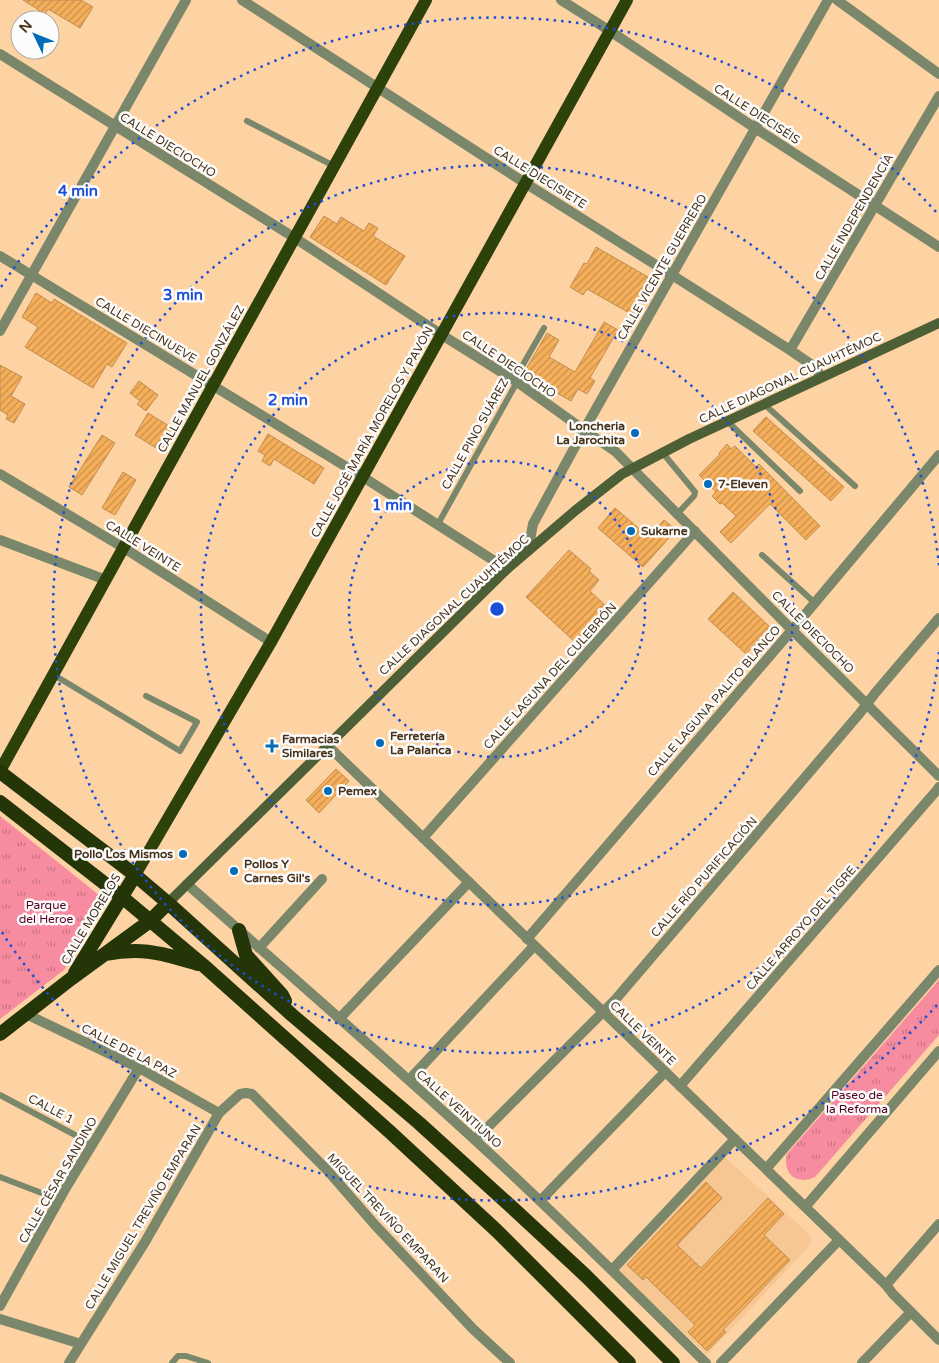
<svg xmlns="http://www.w3.org/2000/svg" width="939" height="1363" font-family="'Varela Round',sans-serif">
<style>
.built{fill:#f6c793}
.park{fill:url(#park-tufts)}
.building{fill:url(#building-hatch);stroke:#c08d52}
.lines{fill:none;stroke-linecap:round;stroke-linejoin:round}
.service{stroke:#7a876b;stroke-width:6}
.minor{stroke:#7a876b;stroke-width:10}
.tertiary{stroke:#7a876b;stroke-width:10}
.secondary{stroke:#4c5f36;stroke-width:10}
.primary{stroke:#2d420a;stroke-width:12}
.trunk{stroke:#243508;stroke-width:14}
.ring{fill:none;stroke:#1d4ed8;stroke-width:2.5;stroke-dasharray:2.5 5}
.poi-dot{fill:#006cb8;stroke:#fcfcfc;stroke-width:2}
.labels{text-anchor:middle;dominant-baseline:central;stroke-width:5;stroke-linejoin:round;paint-order:stroke}
.street-label{font-size:12px;fill:#48331a;stroke:#fcfcfc}
.poi-label{font-size:12px;font-weight:bold;fill:#48331a;stroke:#fcfcfc;text-anchor:start}
.park-label{font-size:12px;fill:#55001f;stroke:#fcfcfc}
.centre{fill:#1d4ed8;stroke:#fcfcfc;stroke-width:2.5}
.ring-label{font-size:15px;text-anchor:middle;font-weight:bold;fill:#1d4ed8;stroke:#fcfcfc;stroke-width:5;stroke-linejoin:round;paint-order:stroke}
</style>
<defs>
<pattern id="park-tufts" width="24" height="20" patternUnits="userSpaceOnUse" patternTransform="scale(1.25)"><rect width="24" height="20" fill="#f78ca0"/><path d="M3 7l-1-3M5 7V3M7 7l1-3M15 17l-1-3M17 17v-4M19 17l1-3" fill="none" stroke="#ca7382"/></pattern>
<pattern id="building-hatch" width="6" height="6" patternUnits="userSpaceOnUse" patternTransform="scale(1.25)"><rect width="6" height="6" fill="#f6af5b"/><path d="M-1 1l2-2M0 6l6-6M5 7l2-2" fill="none" stroke="#c98f4a"/></pattern>
</defs>
<rect width="100%" height="100%" fill="#fed3a3"/>
<!-- built -->
<path class="built" d="M725,1157L811,1236V1244L707,1355L618,1270Z"/>
<!-- park -->
<path class="park" d="M0,816L104,899V904L64,970L0,1019Z
M939,980V1035L815,1177C796,1186 782,1173 787,1154Z"/>
<!-- building -->
<path class="building" d="M23,0H81L93,7L80,28L48,9L45,14Z
M324,216L337,224L341,217L364,231L369,223L378,228L373,236L405,256L386,285L310,237Z
M596,247L648,277L646,281L651,284L633,315L587,289L583,295L570,287L584,263L587,264Z
M36,293L52,303L54,299L127,343L112,367L107,364L93,388L25,347L38,327L22,317Z
M604,322L618,330L590,378L595,381L587,394L578,389L571,401L534,380L533,382L522,376L547,333L559,340L549,357L575,372Z
M0,365L22,377L11,396L25,404L14,423L6,419L8,415L0,410Z
M139,381L158,395L146,411L137,404L140,401L130,393Z
M148,413L174,429L161,451L135,435Z
M766,417L844,487L831,501L753,431Z
M268,434L324,468L314,484L274,459L270,466L262,461L265,455L258,451Z
M102,435L115,443L82,495L69,487Z
M727,444L731,449L735,446L756,467L759,464L820,526L806,540L770,504L731,543L720,532L736,516L722,503L720,504L712,496L716,492L699,475L720,454L719,453Z
M123,472L136,480L115,515L102,508Z
M615,508L649,537L664,520L676,530L643,567L598,528Z
M569,550L591,569L589,571L599,580L590,591L607,607L575,642L526,597Z
M733,592L771,628L746,654L708,619Z
M336,769L349,781L319,813L306,800Z
M706,1182L722,1198L677,1245L701,1268L768,1198L784,1214L764,1235L790,1260L723,1330L726,1332L707,1351L688,1332L695,1325L646,1277L643,1280L627,1265Z"/>
<g class="lines">
<!-- service -->
<path class="service" d="M247,121L334,166
M764,404L855,486
M727,421L800,491
M662,452L695,492L694,496L678,513
M438,524L517,382V375L544,328
M762,555L814,602
M54,675L180,751L197,722L146,696
M0,1095L92,1144
M0,1177L60,1200
M172,1363L178,1356H186L208,1363"/>
<!-- minor -->
<path class="minor" d="M242,0L525,183L672,275L790,350L812,365L822,377
M561,0L610,31L755,128L939,247
M837,0L939,74
M0,54L295,238L442,335L517,382L584,430L616,452L792,630L939,776
M0,256L363,477L507,569
M0,331L186,0
M790,350L939,96
M0,474L124,548L271,642
M0,540L106,580
M528,551L533,524L584,430L828,0
M423,838L695,531
M187,884C283,969 380,1053 475,1140C554,1212 630,1288 706,1363
M527,939L792,630L939,455
M259,948L322,879
M26,1014L139,1068L219,1113
M339,1019L469,882
M409,1080L534,946
M680,1086L937,790L939,787
M475,1140L615,1000L860,713L876,692L939,618
M540,1201L665,1072
M612,1270L735,1139
M886,1285L939,1224
M0,1306L64,1191L139,1068
M0,1319L81,1344
M69,1363L145,1242L219,1113L240,1094L246,1093L252,1094L328,1171L375,1225L473,1329L510,1363
M721,1363L839,1240
M862,1363L911,1312"/>
<!-- tertiary -->
<path class="tertiary" d="M327,745L886,1285L893,1294L939,1340
M766,1169L939,970
M806,1206L939,1051"/>
<!-- secondary -->
<path class="secondary" d="M168,903L507,569L576,510L622,474L689,439L939,323"/>
<!-- primary -->
<path class="primary" d="M0,771L426,0
M135,875L271,642L627,0"/>
<!-- trunk -->
<path class="trunk" d="M0,772L135,875L168,903L292,1015L419,1123L517,1212L586,1276L673,1363
M0,802L122,897L203,965L390,1132L497,1231L629,1363
M239,930L246,955L282,995L285,1001
M106,954C116,952 125,951 135,951C157,951 177,958 198,964
M75,973L135,875
M0,1034L72,978L150,921L168,903"/>
</g>
<!-- distance rings -->
<g class="ring">
<circle cx="497" cy="609" r="148"/>
<circle cx="497" cy="609" r="296"/>
<path d="M939 652A444 444 0 1 1 939 566"/>
<path d="M937 1005A592 592 0 0 1 1 931M1 287A592 592 0 0 1 937 213"/>
</g>
<!-- markers -->
<g class="poi-dot">
<circle cx="635" cy="433" r="5"/>
<circle cx="708" cy="484" r="5"/>
<circle cx="631" cy="531" r="5"/>
<circle cx="380" cy="743" r="5"/>
<path d="M269.5 738.5h5v5h5v5h-5v5h-5v-5h-5v-5h5z"/>
<circle cx="328" cy="791" r="5"/>
<circle cx="183" cy="854" r="5"/>
<circle cx="234" cy="871" r="5"/>
</g>
<g class="labels">
<!-- street labels -->
<g class="street-label">
<text transform="translate(757 114) rotate(33)">CALLE DIECISÉIS</text>
<text transform="translate(168 145) rotate(32)">CALLE DIECIOCHO</text>
<text transform="translate(540 177) rotate(32)">CALLE DIECISIETE</text>
<text transform="translate(854 217) rotate(-60)">CALLE INDEPENDENCIA</text>
<text transform="translate(662 267) rotate(-60)">CALLE VICENTE GUERRERO</text>
<text transform="translate(146 330) rotate(31)">CALLE DIECINUEVE</text>
<text transform="translate(509 364) rotate(34)">CALLE DIECIOCHO</text>
<text transform="translate(790 378) rotate(-25)">CALLE DIAGONAL CUAUHTÉMOC</text>
<text transform="translate(201 379) rotate(-61)">CALLE MANUEL GONZÁLEZ</text>
<text transform="translate(372 432) rotate(-61)">CALLE JOSÉ MARÍA MORELOS Y PAVÓN</text>
<text transform="translate(475 434) rotate(-61)">CALLE PINO SUÁREZ</text>
<text transform="translate(143 546) rotate(32)">CALLE VEINTE</text>
<text transform="translate(454 605) rotate(-43)">CALLE DIAGONAL CUAUHTÉMOC</text>
<text transform="translate(813 632) rotate(45)">CALLE DIECIOCHO</text>
<text transform="translate(550 676) rotate(-48)">CALLE LAGUNA DEL CULEBRÓN</text>
<text transform="translate(714 701) rotate(-49)">CALLE LAGUNA PALITO BLANCO</text>
<text transform="translate(704 877) rotate(-49)">CALLE RÍO PURIFICACIÓN</text>
<text transform="translate(91 919) rotate(-59)">CALLE MORELOS</text>
<text transform="translate(801 928) rotate(-49)">CALLE ARROYO DEL TIGRE</text>
<text transform="translate(643 1033) rotate(44)">CALLE VEINTE</text>
<text transform="translate(129 1051) rotate(27)">CALLE DE LA PAZ</text>
<text transform="translate(51 1109) rotate(28)">CALLE 1</text>
<text transform="translate(459 1109) rotate(42)">CALLE VEINTIUNO</text>
<text transform="translate(58 1180) rotate(-60)">CALLE CÉSAR SANDINO</text>
<text transform="translate(143 1217) rotate(-59)">CALLE MIGUEL TREVIÑO EMPARAN</text>
<text transform="translate(388 1218) rotate(47)">MIGUEL TREVIÑO EMPARAN</text>
</g>
<!-- poi labels -->
<g class="poi-label">
<text x="625" y="426" text-anchor="end">Loncheria<tspan x="625" dy="14">La Jarochita</tspan></text>
<text x="718" y="484">7-Eleven</text>
<text x="641" y="531">Sukarne</text>
<text x="390" y="736">Ferretería<tspan x="390" dy="14">La Palanca</tspan></text>
<text x="282" y="739">Farmacias<tspan x="282" dy="14">Similares</tspan></text>
<text x="338" y="791">Pemex</text>
<text x="173" y="854" text-anchor="end">Pollo Los Mismos</text>
<text x="244" y="864">Pollos Y<tspan x="244" dy="14">Carnes Gil's</tspan></text>
</g>
<!-- park labels -->
<g class="park-label">
<text x="46" y="905">Parque<tspan x="46" dy="14">del Heroe</tspan></text>
<text x="857" y="1095">Paseo de<tspan x="857" dy="14">la Reforma</tspan></text>
</g>
</g>
<circle cx="497" cy="609" r="8" class="centre"/>
<g class="ring-label">
<text x="78" y="196">4 min</text>
<text x="183" y="300">3 min</text>
<text x="288" y="405">2 min</text>
<text x="392" y="510">1 min</text>
</g>
<!-- north arrow -->
<g transform="translate(35 35) rotate(313)"><circle r="24" fill="#fcfcfc" stroke="#b4aca2"/>
<path d="M0-4L9 19L0 12L-9 19Z" fill="#006cb8"/>
<text y="-8" font-size="14" font-weight="bold" text-anchor="middle" fill="#48331a">N</text>
</g>
</svg>
